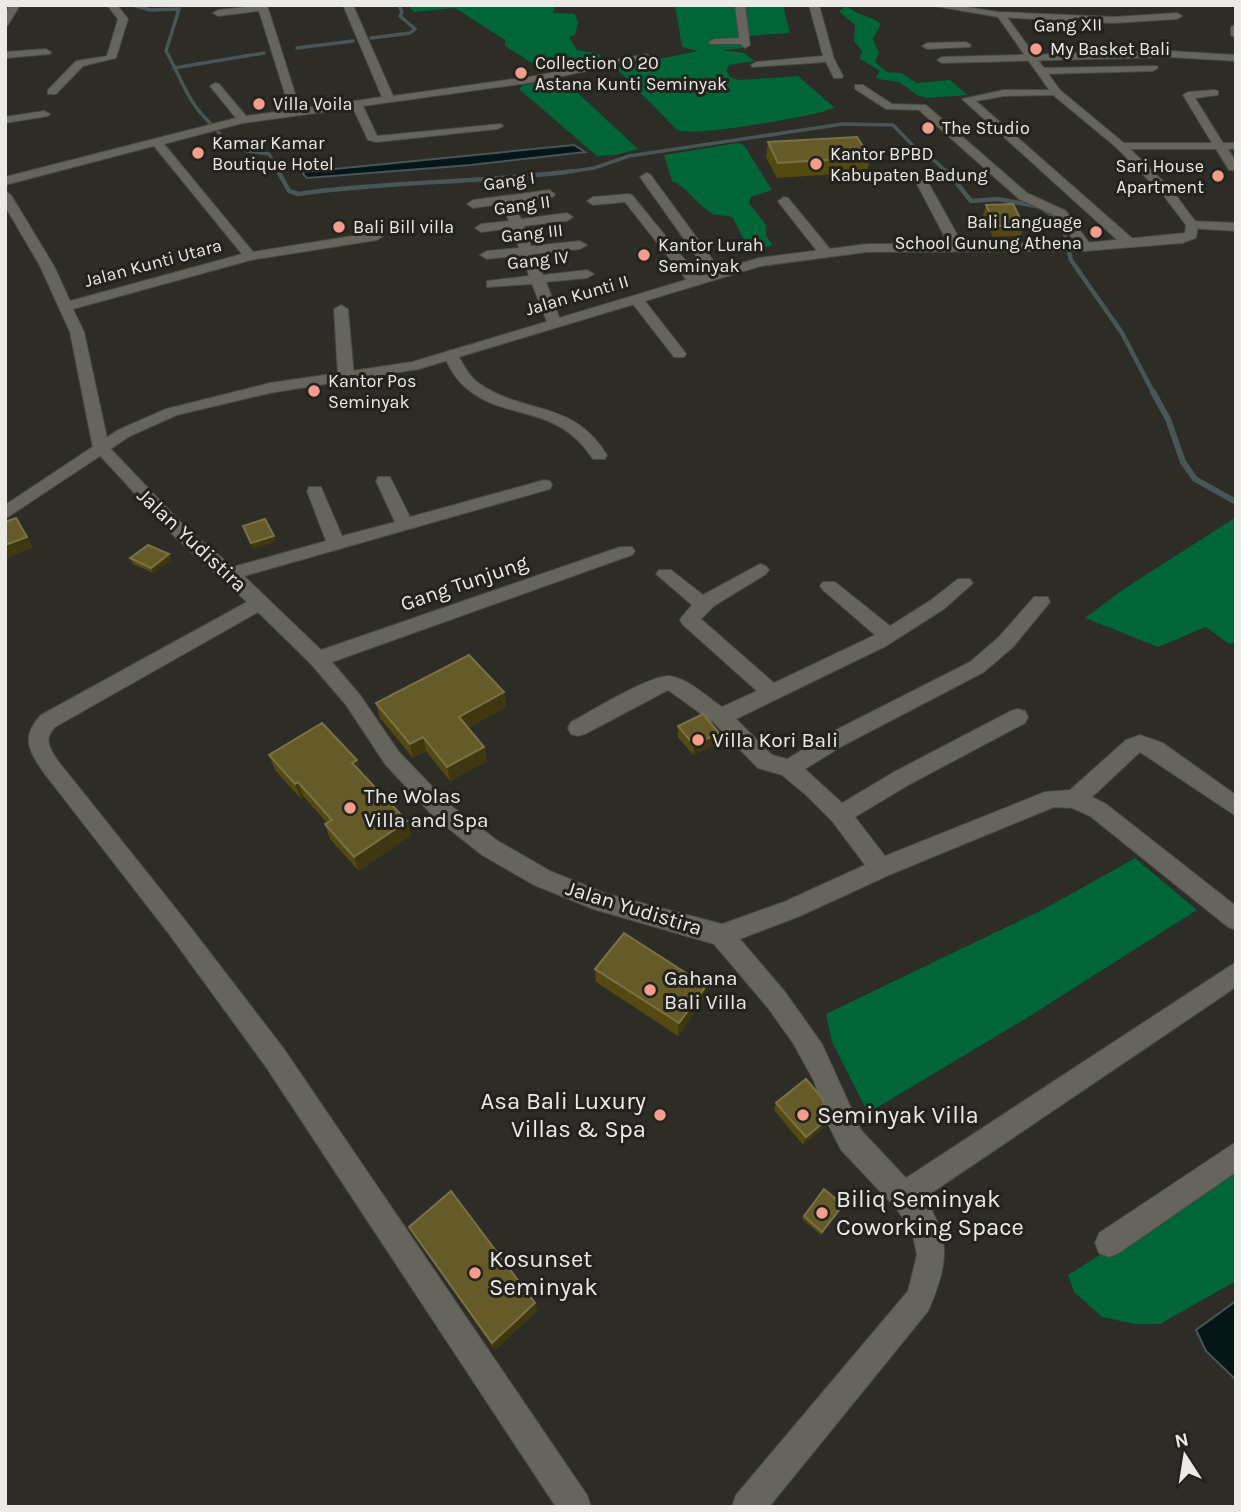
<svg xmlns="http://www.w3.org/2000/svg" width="1241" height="1512" font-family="Karla,sans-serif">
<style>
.green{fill:#006537}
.water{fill:#041618;stroke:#495656;stroke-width:2}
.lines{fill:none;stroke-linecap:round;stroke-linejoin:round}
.stream-far2{stroke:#495656;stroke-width:3.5}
.stream-far1{stroke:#495656;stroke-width:4.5}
.stream{stroke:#495656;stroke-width:6}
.street-casing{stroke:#494843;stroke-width:2}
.secondary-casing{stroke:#494843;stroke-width:2}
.street{fill:#65645d;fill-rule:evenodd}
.secondary{fill:#65645d;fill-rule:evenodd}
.wall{fill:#544a11}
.shaded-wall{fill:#3e3710}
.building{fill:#655b28;stroke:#7a7246;stroke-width:2}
.poi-dot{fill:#f49d8c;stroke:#24221c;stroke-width:2.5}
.labels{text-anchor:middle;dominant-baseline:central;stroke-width:6;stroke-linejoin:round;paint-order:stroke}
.far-street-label{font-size:18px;fill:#ebeae6;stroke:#24221c}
.far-poi-label{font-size:18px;fill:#ebeae6;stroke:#24221c;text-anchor:start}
.street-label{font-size:21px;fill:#ebeae6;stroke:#24221c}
.poi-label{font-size:21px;fill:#ebeae6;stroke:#24221c;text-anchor:start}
.near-poi-label{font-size:24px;fill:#ebeae6;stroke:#24221c;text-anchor:start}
</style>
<rect width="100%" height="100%" fill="#2d2c26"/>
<!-- green -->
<path class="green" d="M408,5H555L553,13L575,14L578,23L575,35L569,37L577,50L599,54L603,59L554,70L532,63L505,46V40L455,8L414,12Z
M675,5H786L784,10L790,33L750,36L745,48L722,50L744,53L755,61L729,65L727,71L730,77L739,80L798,76L835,108C826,110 818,114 808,115C785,120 695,137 677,130L616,68L698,51L682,47Z
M847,6C858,16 870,15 881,24L873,39L879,53L875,62L887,72L901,73L917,83L950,80L968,95L927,98L917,95L899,82L878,79L876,77L880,71L860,59L862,51L854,41L855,25L839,11Z
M563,79L638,149L616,155L597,156L519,89L523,85Z
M737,143L744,145L772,190L751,197L749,203L766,225V236L773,245L749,252L743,251L744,240L733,218C726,214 718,217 711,213C696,204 688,188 672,181L664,155Z
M1236,517V642L1229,644L1206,627L1158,647L1085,618L1121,591Z
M1135,858L1197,910L1030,1016L868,1113L832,1042L826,1014L1046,908Z
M1236,1169V1281L1160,1324H1135L1102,1317L1074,1292L1068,1275Z"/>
<!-- water -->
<path class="water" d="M574,145L585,152L471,165L307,178L303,174L304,172Z
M1236,1301V1380L1206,1351L1196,1330Z"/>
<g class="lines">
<!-- stream-far2 -->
<path class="stream-far2" d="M133,5L150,10L179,9L166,51C182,79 186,100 210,123
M371,38L410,33L415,29L400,16L402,12L399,5
M297,48L353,41
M174,68L264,53
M218,132L235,149L269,154L279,173
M560,173L594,168L629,156L843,124L893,125L923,156L935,161L948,173"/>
<!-- stream-far1 -->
<path class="stream-far1" d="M278,171L289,191L298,194C389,181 482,183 573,171
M947,171L971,201L998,199L1036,206
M1046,211L1062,221L1071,260L1122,333L1154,394"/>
<!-- stream -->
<path class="stream" d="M1153,392L1168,419L1183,462L1195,479L1236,502"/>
<defs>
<path id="street" d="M10,5H20L8,25L5,26V14Z
M107,5H117L128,19L116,58L83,66L56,94H48V90L76,61L107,56L118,19Z
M267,5L300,109L382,97L343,5H353L393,96L535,76L646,54L651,57L535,82L363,106L377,136L501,124L503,126L497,129L377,142L368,140L353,108L243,123L164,144L253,252L377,232L383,236L377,240L251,260L73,309L84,332L109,447L187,529L233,567L326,541L307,491L309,487H321L342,536L395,522L376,481L378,477H390L410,517L544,480L550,481L552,485L550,489L244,576L321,650L620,547H632L635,551L632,555L332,662L360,695L399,752L450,805L498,841L550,871L604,893L722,924L784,902L865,865L832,821L806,795L782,775L758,768L714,723L668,690L585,734L578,736L571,734L568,728L571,722C590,712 651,674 670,676C689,679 707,697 722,707L757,691L682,624L680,619L692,605L656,574L659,570H671L703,595L760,564L766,566L769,570L766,574L714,606L701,619L774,683L875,635L823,590L820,586L823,582H835L890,626L931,600L958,579H970L973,583L944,609L886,646L736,719L772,755L787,759L830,733L970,662L999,637L1034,597H1048L1050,602L1013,647L984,672L844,745L805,769L842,803L894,772L1011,711L1018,709L1025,711L1028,717L1025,723L910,784L855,817L885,856L1045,792L1070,790L1126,740L1140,735L1163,743L1236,795V816L1140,752L1092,797L1106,804L1236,906V930L1228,927L1090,816L1072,808L1054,807L889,875L800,916L740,939L785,992L822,1044L861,1130L906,1178L1236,962V987L924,1198C953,1240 947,1268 928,1311L769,1507H732L736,1495L908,1291L917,1255L912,1231L896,1208L841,1150L828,1124L814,1081L793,1043L768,1008L714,944L593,909L534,885L482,855L434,817L385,764L346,705L311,664L258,612L55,727C43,740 50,748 58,761L185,920L284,1049L587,1495L591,1507H556L266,1067L169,934L44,773C29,751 20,737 41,715L247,602L175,537L93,448L70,332L40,266L5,206V191L11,195L54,266L70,301L242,254L154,146L5,185V177L236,118L210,86L215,83L219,84L246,116L290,110L259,11L218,16L213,13L218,10Z
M735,5H745L750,45L745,48L740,44H710L709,42L714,39L739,38Z
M809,5H819L834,59L843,76L842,78H834L826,62L752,67L751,65L756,62L823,56Z
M1001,12L1114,17L1177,13L1182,16L1177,19L1114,23L998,17L996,15Z
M1236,24V38L1231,35V27Z
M966,42L971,45L970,47L927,49L922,46L927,43Z
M46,49L51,52L50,54L5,58V52Z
M1169,51L1236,55V61L1169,57L942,63L937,60L942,57Z
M1157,66L1158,68L1153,71L1043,74L1038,71L1043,68Z
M855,85H863L892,104L926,105L1027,193L1066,211L1092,247L1090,250H1080L1058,217L1019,199L919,110L886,109L855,89Z
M1004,90H1060V94L1056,95L1004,96L976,101L1134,240V246H1124L962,99Z
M1214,90L1218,91V95L1195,98L1223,143H1236V149H1228L1236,162V170H1229L1216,149H1121L1115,146L1121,143H1212L1183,95L1188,92Z
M44,111L50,114L48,116L5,123V117Z
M646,173L650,174L721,271V277H711L640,177Z
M923,180L929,184L964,247L962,250L957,251L950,247L917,184Z
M549,190L555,194L553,197L514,202L521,219L567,213L573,217L567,221L524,226L531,246L580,241L587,245L580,249L534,254L543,275L587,270L594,274L587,278L546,282L561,322L554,326L547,322L532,284L487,287V281L529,276L522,255L487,259L480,255L487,251L519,248L511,228L481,232L475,228L481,224L509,221L502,204L473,208L467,204L473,200Z
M628,194L632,195L699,277V283H689L625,202L593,205L587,201L593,197Z
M784,197L788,198L830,249V255H820L780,204L778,201Z
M1192,221L1236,223V231L1187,228V222Z
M636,295L641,296L684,351L686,354L684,357H674L629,299Z
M341,305L348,309L354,376L346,381L338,376L334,309Z
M450,350L455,351C462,361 467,374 477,382C524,416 572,398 607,455L605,459H593C555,401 504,423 464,386C454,377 448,365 443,354Z
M1236,1142V1172L1119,1253L1109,1257L1099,1253L1095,1243L1099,1233Z"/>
<path id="secondary" d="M929,5H955L1004,13L1060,90L1125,144L1172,190L1198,225L1196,238L1182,243L1085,251L867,252L761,266L419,369L270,393L177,415L130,436L5,519V505L118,430L166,409L270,383L412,362L759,258L867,244L1085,243L1185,233L1186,225L1164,196L1117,148L1052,94L998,17Z"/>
</defs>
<!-- street casing -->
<use href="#street" class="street-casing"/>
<!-- secondary casing -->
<use href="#secondary" class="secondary-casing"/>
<!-- street -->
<use href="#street" class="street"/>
<!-- secondary -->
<use href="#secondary" class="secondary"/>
</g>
<!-- wall -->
<path class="wall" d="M768,142L870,157L867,172L777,178L766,157Z
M986,205L1024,226L1021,236L993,237L983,215Z
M169,554L171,560L153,573L133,564L130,558Z
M504,692L506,707L468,728L484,747L487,761L450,781L426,751L413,758L380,718L376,703Z
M678,726L719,733L718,743L693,755L678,737Z
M269,755L361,773L411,835L359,871L330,839L325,824L327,823L304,797L301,799L275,770Z
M595,969L704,999L678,1036L596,982Z
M776,1103L826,1126L803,1145L774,1110Z
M841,1208L821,1235L802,1219L804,1216Z
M409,1227L535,1303L537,1311L495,1350Z"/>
<!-- shaded-wall -->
<path class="shaded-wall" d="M274,536L276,542L253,549L251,543Z
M27,537L33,548L5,559V545Z
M169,554L171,560L153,573L151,568Z
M504,692L506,707L462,731L459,717Z
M719,733L718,743L693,755L694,745Z
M423,737L426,751L413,758L410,744Z
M484,747L487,761L450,781L447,767Z
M357,760L362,775L352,763Z
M298,782L304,797L301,799L295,784Z
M407,821L411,835L359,871L354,857Z
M706,986L704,999L678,1036L679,1023Z
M829,1118L826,1126L803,1145L806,1137Z
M535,1303L537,1311L495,1350L492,1343Z"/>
<!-- building -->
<path class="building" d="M857,137L870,157L778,163L768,142Z
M1013,204L1024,226H996L986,205Z
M16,518L27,537L5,545V522Z
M265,519L274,536L251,543L243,526Z
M148,545L169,554L151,568L130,558Z
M469,655L504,692L459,717L484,747L447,767L423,737L410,744L376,703Z
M703,714L719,733L694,745L678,726Z
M322,723L357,760L352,763L407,821L354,857L325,824L332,820L298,782L295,784L269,755Z
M624,933L706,986L679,1023L595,969Z
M806,1079L822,1098L829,1118L806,1137L776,1103Z
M824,1189L843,1205L822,1232L804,1216Z
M451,1191L535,1303L492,1343L409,1227Z"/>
<!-- markers -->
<g class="poi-dot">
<circle cx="1036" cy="49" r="7"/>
<circle cx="521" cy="73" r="7"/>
<circle cx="259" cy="104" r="7"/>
<circle cx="928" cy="128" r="7"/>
<circle cx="198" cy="153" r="7"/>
<circle cx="816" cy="164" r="7"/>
<circle cx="1218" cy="176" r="7"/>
<circle cx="339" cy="227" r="7"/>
<circle cx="1096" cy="232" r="7"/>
<circle cx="644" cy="255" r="7"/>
<circle cx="314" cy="391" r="7"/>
<circle cx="698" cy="740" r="7"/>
<circle cx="350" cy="808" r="7"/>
<circle cx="650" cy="990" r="7"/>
<circle cx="660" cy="1115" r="7"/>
<circle cx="803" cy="1115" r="7"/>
<circle cx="822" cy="1213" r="7"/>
<circle cx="475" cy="1273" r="7"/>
</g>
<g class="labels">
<!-- far-street labels -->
<g class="far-street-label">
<text transform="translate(1068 25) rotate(-1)">Gang XII</text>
<text transform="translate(509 181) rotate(-8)">Gang I</text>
<text transform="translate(522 205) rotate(-8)">Gang II</text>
<text transform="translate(532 233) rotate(-6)">Gang III</text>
<text transform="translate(538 260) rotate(-6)">Gang IV</text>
<text transform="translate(153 263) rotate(-15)">Jalan Kunti Utara</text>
<text transform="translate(577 295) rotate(-16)">Jalan Kunti II</text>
</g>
<!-- far-poi labels -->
<g class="far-poi-label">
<text x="1050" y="49">My Basket Bali</text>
<text x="535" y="63">Collection O 20<tspan x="535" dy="21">Astana Kunti Seminyak</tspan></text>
<text x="273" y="104">Villa Voila</text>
<text x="942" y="128">The Studio</text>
<text x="212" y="143">Kamar Kamar<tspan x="212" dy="21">Boutique Hotel</tspan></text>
<text x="830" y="154">Kantor BPBD<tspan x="830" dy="21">Kabupaten Badung</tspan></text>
<text x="1204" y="166" text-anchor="end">Sari House<tspan x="1204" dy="21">Apartment</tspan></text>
<text x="1082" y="222" text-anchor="end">Bali Language<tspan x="1082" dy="21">School Gunung Athena</tspan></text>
<text x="353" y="227">Bali Bill villa</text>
<text x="658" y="245">Kantor Lurah<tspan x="658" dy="21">Seminyak</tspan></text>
<text x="328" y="381">Kantor Pos<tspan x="328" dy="21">Seminyak</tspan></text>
</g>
<!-- street labels -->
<g class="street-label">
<text transform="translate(192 540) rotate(43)">Jalan Yudistira</text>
<text transform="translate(464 583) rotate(-19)">Gang Tunjung</text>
<text transform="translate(634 908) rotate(17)">Jalan Yudistira</text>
</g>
<!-- poi labels -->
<g class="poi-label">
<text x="712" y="740">Villa Kori Bali</text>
<text x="364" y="796">The Wolas<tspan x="364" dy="24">Villa and Spa</tspan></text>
<text x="664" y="978">Gahana<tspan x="664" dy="24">Bali Villa</tspan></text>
</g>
<!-- near-poi labels -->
<g class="near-poi-label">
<text x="646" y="1101" text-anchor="end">Asa Bali Luxury<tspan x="646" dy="28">Villas &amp; Spa</tspan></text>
<text x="817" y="1115">Seminyak Villa</text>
<text x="836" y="1199">Biliq Seminyak<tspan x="836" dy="28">Coworking Space</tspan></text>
<text x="489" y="1259">Kosunset<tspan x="489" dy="28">Seminyak</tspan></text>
</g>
</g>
<!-- border -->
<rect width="1241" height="1512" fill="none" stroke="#ebeae6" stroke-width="14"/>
<!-- north arrow -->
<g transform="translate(1185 1456) rotate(348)" stroke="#24221c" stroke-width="5" paint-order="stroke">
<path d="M0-5L12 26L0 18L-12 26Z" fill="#ebeae6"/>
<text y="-10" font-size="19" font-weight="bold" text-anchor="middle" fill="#ebeae6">N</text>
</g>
</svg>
